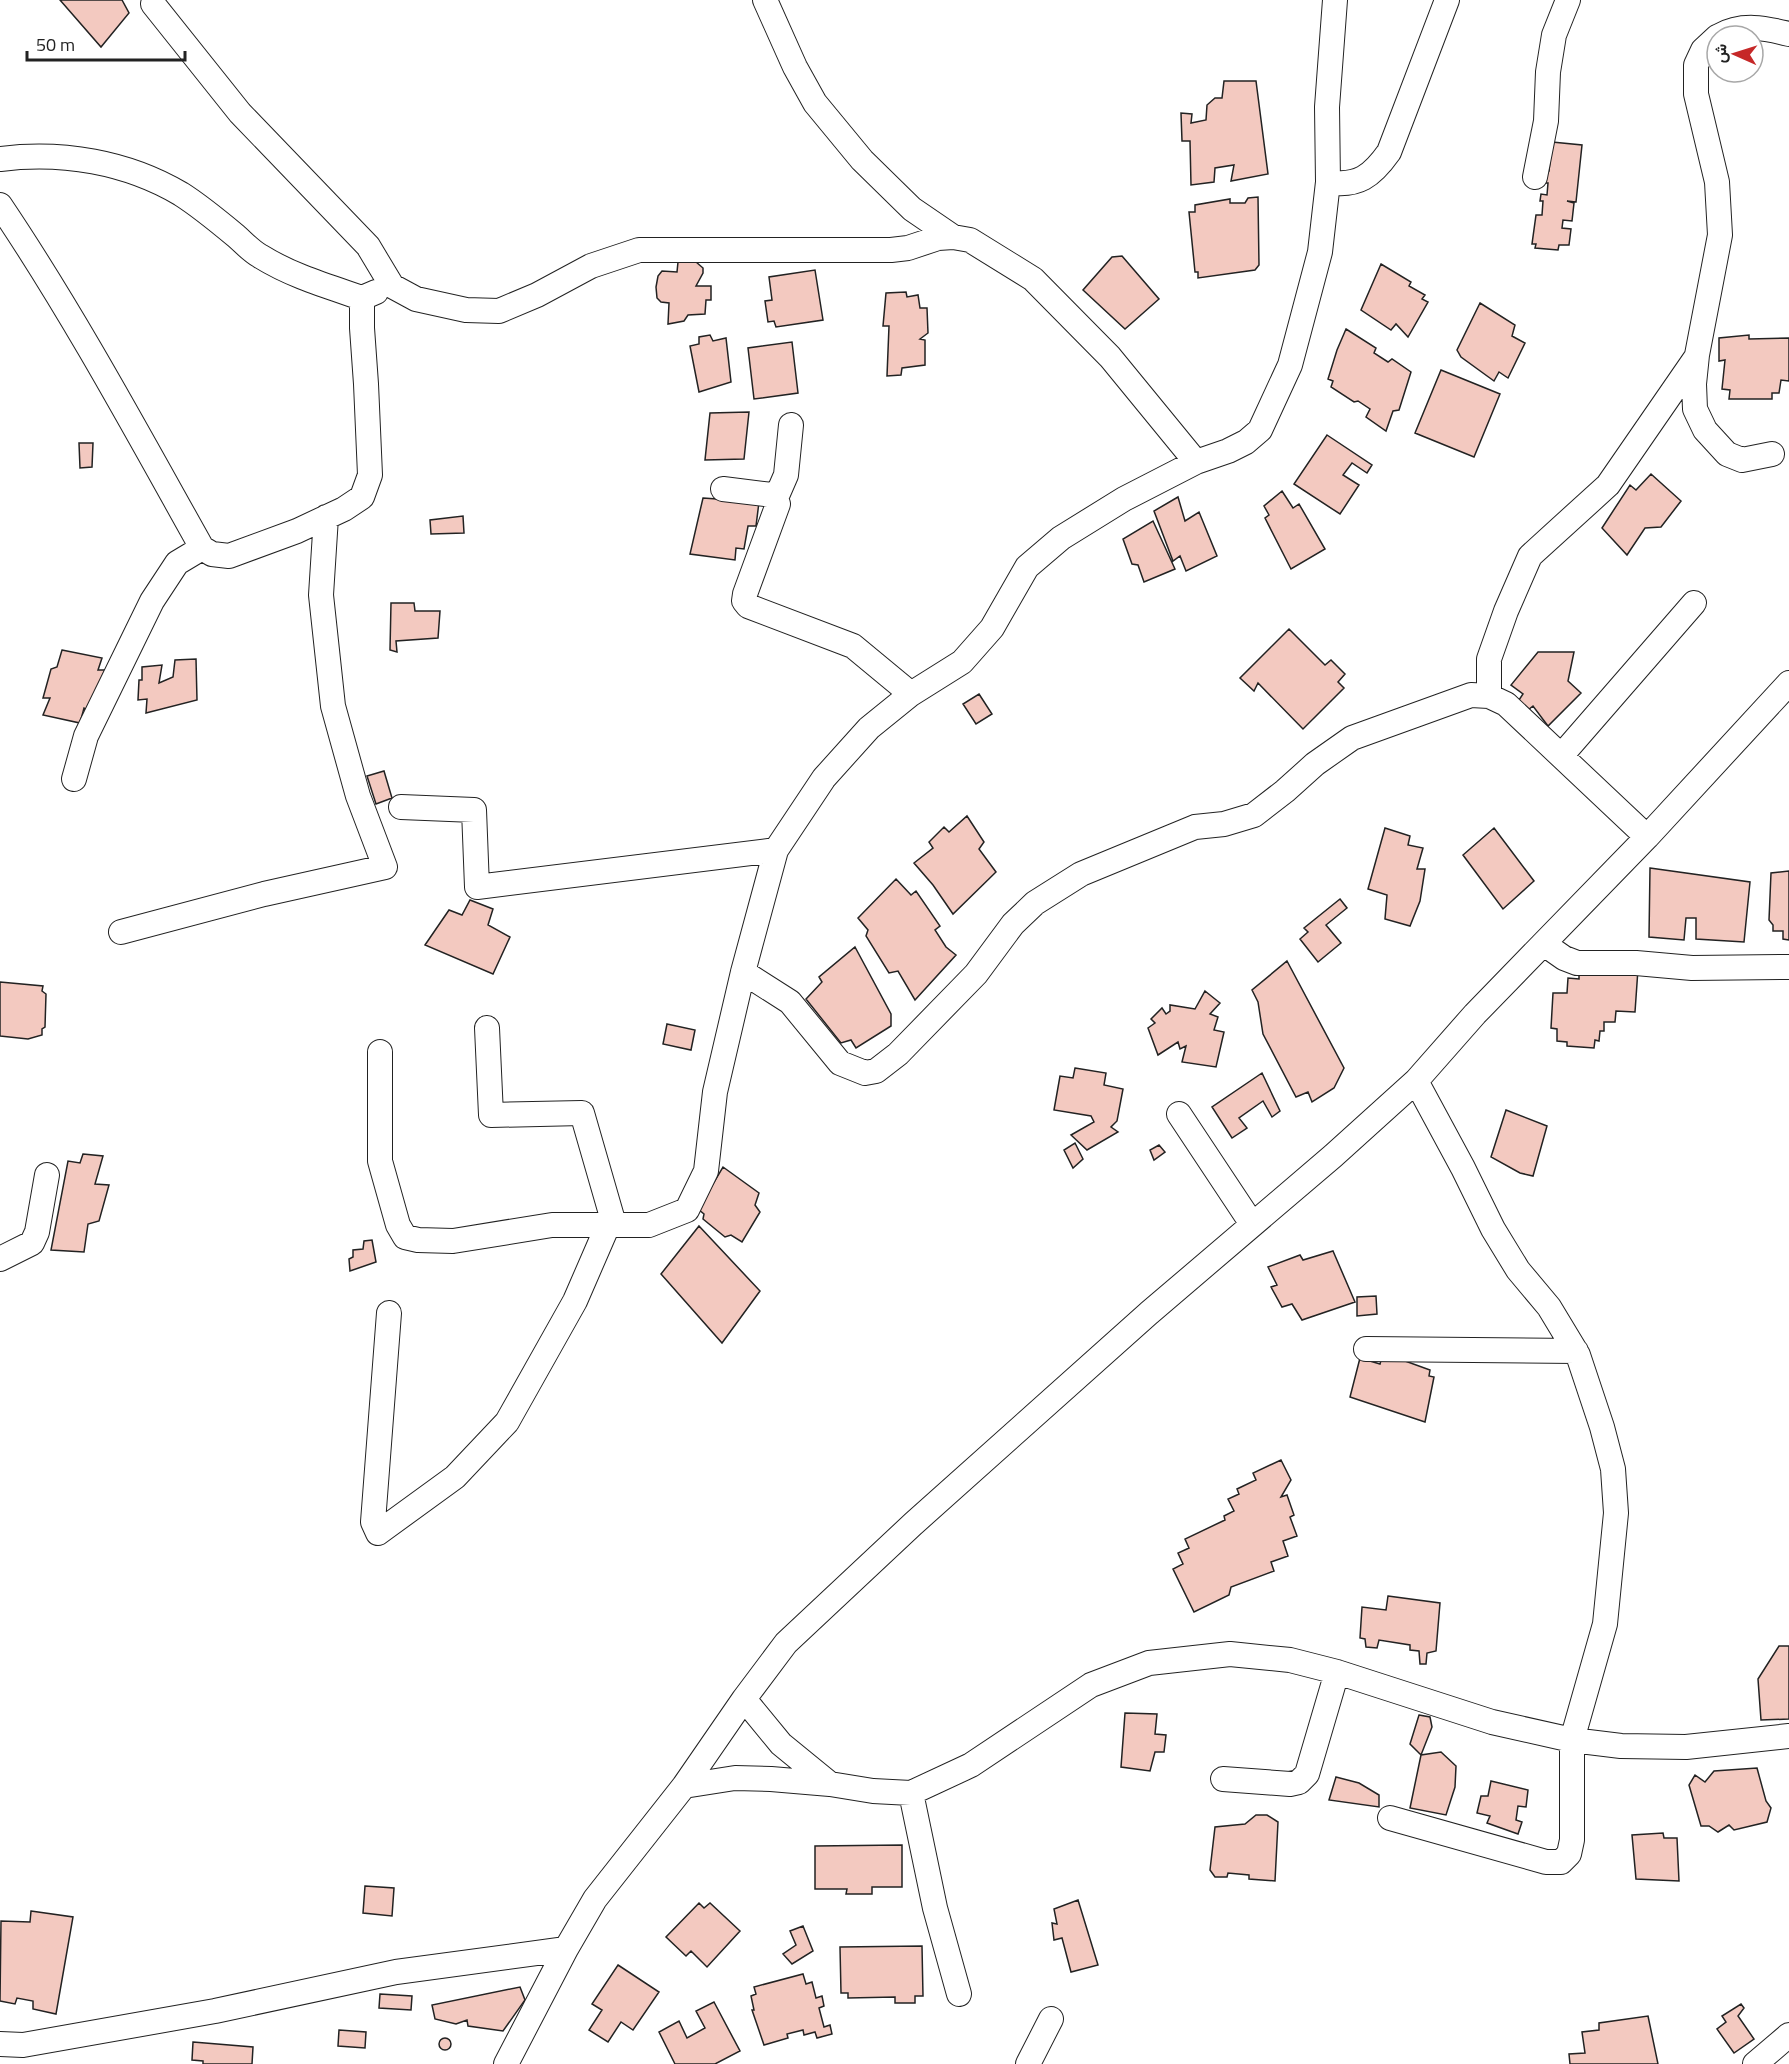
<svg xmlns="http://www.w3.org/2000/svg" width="1789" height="2064" font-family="'Titillium Web',Vazirmatn,sans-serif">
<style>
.building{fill:#f3c9c0;stroke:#222;stroke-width:1.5}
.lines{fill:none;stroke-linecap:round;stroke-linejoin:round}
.minor-casing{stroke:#222;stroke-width:26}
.minor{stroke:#fff;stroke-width:24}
</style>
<rect width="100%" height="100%" fill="#fff"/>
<!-- building -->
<path class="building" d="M60,0H122L129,13L101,47Z
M1224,81H1256L1268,174L1231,181L1234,165L1215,168L1214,182L1191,185L1190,141H1182L1181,113L1192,114L1191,123L1206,120L1207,105L1215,98H1222Z
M1552,142L1582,145L1576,202L1567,201L1574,203L1572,221L1563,220L1562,228L1571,229L1569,245H1559L1558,250L1535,248L1536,244H1532L1536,215H1542L1543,201H1540L1541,194L1547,195L1548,183H1543L1545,171H1549Z
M1258,197L1259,265L1255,270L1198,278V272H1195L1189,212H1195V205L1230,199V203H1245L1248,198Z
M1122,256L1159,299L1125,329L1083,290L1112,257Z
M678,262H696L703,268V273L696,286H711V300H706L705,314L688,315L684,321L668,324L669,303L661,302L657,298L656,287L658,276L662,271L677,272Z
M1381,264L1411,282L1409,286L1425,295L1422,299L1428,302L1408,337L1396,324L1391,330L1361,310Z
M815,270L823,320L776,327L774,321L768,322L765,301L772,300L769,277Z
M906,292L907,297L918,295L920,308H927L928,333L920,339L925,340V365L902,368L901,375L887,376L889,326H883L886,293Z
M1480,303L1515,325L1512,336L1525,343L1508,378L1499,372L1494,381L1461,357L1457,350Z
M1346,329L1376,348L1374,353L1388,362L1392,359L1411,372L1399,410L1393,411L1386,431L1366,417L1370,409L1358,401L1354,402L1331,387L1333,381L1328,379L1337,350Z
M710,335L713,341L726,338L731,382L699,392L690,346L699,344V337Z
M1749,335V339L1789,338V381L1781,380L1779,393H1772V399H1729L1730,390L1722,389L1725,360L1719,361V338Z
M792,342L798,393L754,399L748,348Z
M1441,370L1500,394L1474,457L1415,433Z
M749,412L744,459L705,460L710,413Z
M1327,435L1372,465L1367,473L1352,463L1343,475L1359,485L1340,514L1294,484Z
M79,443H93L92,467L80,468Z
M1651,474L1681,501L1661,527L1645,528L1627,555L1602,528L1630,485L1636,490Z
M1282,491L1293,508L1299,504L1325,549L1291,569L1265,518L1269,515L1264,506Z
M1178,497L1185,521L1199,512L1217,556L1186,571L1180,556L1173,561L1154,511Z
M703,498L759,502L756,526H748L744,549L736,548L735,560L690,554Z
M463,516L464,533L431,534L430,520Z
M1153,521L1175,569L1144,582L1138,565L1132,564L1123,539Z
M391,603H414L415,611H440L438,638L396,641L397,652L390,650Z
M1289,629L1325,665L1331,660L1345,674L1338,682L1344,688L1303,729L1258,683L1254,691L1240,678Z
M62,650L102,658L98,670H106L92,712L84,708L80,723L43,715L50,698H43L51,669L57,667Z
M1538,652H1574L1568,681L1581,693L1548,726L1533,706L1528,710L1519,700L1523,694L1511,685Z
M196,659L197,700L146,713L147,699L138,700L139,680H142V667L162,665L159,683L173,677L175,660Z
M979,694L992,714L976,724L963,704Z
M384,771L392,798L376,804L367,776Z
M967,816L984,842L979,849L996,872L953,914L933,885L914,863L933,848L929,842L944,827L949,832Z
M1385,828L1410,836L1408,845L1423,848L1417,869H1425L1420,901L1410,926L1385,919L1387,895L1368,889Z
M1494,828L1534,881L1503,909L1463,855Z
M1650,868L1750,882L1744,942L1696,939V918H1686L1684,940L1649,937Z
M1789,871V940L1783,939V931H1773V925L1769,920L1771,873Z
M896,879L911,895L916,891L940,926L935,930L946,947L956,955L915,1000L898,971L889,973L866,936L868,930L858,918Z
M1340,899L1347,908L1326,925L1341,943L1318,962L1300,939L1308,932L1304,928Z
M470,900L493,909L488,925L510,937L493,974L425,945L449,910L462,915Z
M855,947L891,1014V1026L856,1048L851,1040L841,1043L806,999L822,982L819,977Z
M1287,961L1344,1068L1334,1088L1312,1102L1308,1092L1296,1097L1263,1034L1258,1002L1252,990Z
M1638,969L1635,1012L1616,1011L1615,1022H1604V1031H1600L1599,1041L1595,1040L1594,1048L1567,1046V1042L1557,1041V1029L1551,1028L1553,993H1567L1568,978L1579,979V972Z
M0,982L43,986L42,991L46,994L45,1027L42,1029V1035L28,1039L0,1036Z
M1205,991L1220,1003L1210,1014L1218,1017L1214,1030L1224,1032L1216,1067L1182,1062L1186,1046L1180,1049L1178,1042L1158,1055L1148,1028L1155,1023L1151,1019L1162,1008L1166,1014L1170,1011V1005L1195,1009Z
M667,1024L695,1030L691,1050L663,1044Z
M1075,1068L1106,1073L1104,1085L1123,1089L1117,1121L1111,1127L1118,1132L1087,1150L1071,1135L1094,1122L1091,1116L1054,1110L1060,1076L1073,1078Z
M1262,1073L1280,1111L1272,1117L1263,1101L1239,1118L1247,1128L1232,1138L1212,1107Z
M1506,1110L1547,1126L1533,1176L1520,1173L1491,1157Z
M1075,1143L1083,1159L1073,1168L1064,1150Z
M1159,1145L1165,1152L1154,1160L1150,1150Z
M83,1154L103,1156L95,1184L109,1185L99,1221L88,1224L84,1252L51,1250L68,1161L80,1163Z
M723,1167L759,1193L755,1205L760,1212L742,1242L731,1235L725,1237L703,1219L704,1214L698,1209Z
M699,1226L760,1291L722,1343L661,1274Z
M372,1240L376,1262L350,1271L349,1259L353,1257V1250L363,1249L364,1241Z
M1333,1251L1355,1302L1302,1320L1292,1304L1282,1307L1271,1287L1277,1285L1268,1267L1300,1255L1303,1260Z
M1376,1296L1377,1314L1357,1316V1297Z
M1383,1353L1430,1370L1429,1376L1434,1377L1425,1422L1350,1397L1360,1358L1380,1364Z
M1281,1460L1291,1480L1281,1497L1287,1495L1294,1515L1290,1517L1297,1536L1283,1541L1288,1556L1271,1562L1274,1571L1231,1587L1229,1595L1194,1612L1173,1569L1183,1564L1178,1553L1189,1548L1185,1539L1225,1520L1224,1516L1234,1511L1228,1499L1239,1494L1237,1489L1256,1480L1253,1473Z
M1388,1596L1440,1603L1436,1651L1427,1653L1426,1664H1420L1419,1651L1410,1650V1645L1379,1640L1377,1648L1366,1647L1365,1639L1360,1638L1362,1607L1386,1610Z
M1779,1646H1789V1719L1761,1720L1758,1679Z
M1125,1713L1157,1714L1155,1734L1166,1735L1164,1752H1155L1150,1771L1121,1767Z
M1419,1715L1430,1717L1432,1727L1421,1755L1410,1744Z
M1441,1752L1456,1766L1455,1787L1446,1815L1410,1808L1421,1755Z
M1757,1768L1766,1801L1771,1808L1767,1822L1734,1830L1729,1825L1718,1832L1709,1826H1701L1689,1785L1695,1775L1705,1782L1714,1771Z
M1336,1777L1359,1783L1379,1795V1807L1329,1800Z
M1491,1781L1528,1790L1526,1807L1518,1806L1516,1820L1522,1822L1518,1834L1487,1823L1490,1816L1477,1813L1481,1796H1488Z
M1256,1815H1267L1278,1822L1275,1881L1249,1879V1875L1228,1873L1227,1877H1215L1210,1870L1215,1827L1245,1824Z
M1663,1833L1664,1838H1677L1679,1881L1636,1879L1632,1835Z
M902,1845V1887H872V1894H846L847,1889H815V1846Z
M365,1886L394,1888L392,1916L363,1913Z
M1078,1900L1098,1965L1071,1972L1062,1938L1054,1940L1052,1923L1057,1924L1054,1909Z
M699,1903L704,1908L710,1903L740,1931L707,1967L691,1951L686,1956L666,1937Z
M31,1911L73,1917L56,2014L33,2009V2001L17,1998L15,2004L0,2001L1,1921L30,1922Z
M803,1926L813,1951L792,1964L783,1954L796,1945L790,1931Z
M922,1946L923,1996H915V2003H895V1997L848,1998V1993H841L840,1947Z
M618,1965L659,1992L633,2030L621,2022L608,2042L589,2030L602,2010L592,2004Z
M803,1974L806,1984L812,1982L816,1998L822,1996L824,2006L819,2008L824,2027L830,2025L832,2034L817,2038L815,2032L804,2035L803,2030L787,2034L788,2038L764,2045L752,2010H754L751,1996L756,1994L754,1987Z
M520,1987L525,2000L503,2031L468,2026L467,2020L456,2024L435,2019L432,2005Z
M380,1994L412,1996L411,2010L379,2008Z
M714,2002L740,2051L715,2064H675L659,2032L679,2021L687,2038L705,2028L696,2011Z
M1741,2004L1744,2008L1738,2016L1754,2039L1734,2053L1717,2029L1726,2022L1722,2016Z
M1648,2016L1658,2064H1570L1569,2054L1585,2053L1582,2032L1599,2030V2023Z
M339,2030L366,2032L365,2048L338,2046Z
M439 2044a6 6 0 1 1 12 0a6 6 0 1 1-12 0Z
M193,2042L253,2047L252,2064H203V2061L192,2060Z"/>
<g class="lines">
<defs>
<path id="minor" d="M765,0L795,67L815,103L862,160L912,209L953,237
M153,4L240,113L368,246L392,286L416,299L466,310L499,311L537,295L591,266L639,250H891L908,248L938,238L953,237L970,240L1033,279L1110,357L1196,462
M1719,36C1742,23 1765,28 1789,34
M1717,37L1703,50L1696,65V94L1717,182L1720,235L1697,355L1694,384L1695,409L1705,430L1727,454L1742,460L1772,454
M0,159C62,151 127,162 181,194C200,206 218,221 236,236C244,243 251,251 260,256C292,276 327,286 362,298L376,292
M1535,177L1546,121L1548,72L1554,35L1568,0
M1328,182C1358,187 1372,176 1389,152L1447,0
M0,205C74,315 137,432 202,548L212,554L229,556L297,531L344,509L362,497L370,475L366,384L362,328V298
M723,489L772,495L776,498L778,504L745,594L744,601L748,606L853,646L911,694
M776,498L786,475L791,425
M1489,696V659L1506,611L1530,556L1608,485L1695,359
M1561,756L1694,603
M74,779L86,736L152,601L177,563L202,548
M401,807L474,810L477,887L776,850
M121,932L264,894L385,867L358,796L333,706L321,595L326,517
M1544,944L1564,958L1577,963H1636L1692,968L1789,967
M743,972L790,1002L840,1063L865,1073L876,1071L898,1054L976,974L1013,924L1035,903L1081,874L1195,827L1224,824L1254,815L1285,791L1315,764L1352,738L1471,695L1489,696L1506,704L1647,837
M487,1028L491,1115L582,1113L614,1224
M380,1052V1161L398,1225L405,1237L418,1240L453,1241L552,1225H649L687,1210L706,1171L715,1092L743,972L776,850L824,778L869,728L911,694L962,662L992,628L1027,567L1061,538L1124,499L1196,462L1228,451L1246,442L1260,430L1290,365L1320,252L1328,182L1327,107L1335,0
M1179,1114L1252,1224
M0,1259L32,1243L37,1232L47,1175
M389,1313L373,1522L378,1533L455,1477L507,1422L575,1301L608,1225
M1366,1349L1576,1351
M744,1699L781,1744L830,1784
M1223,1779L1290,1784L1299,1782L1307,1774L1337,1672
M684,1786L735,1778L771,1779L830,1784L873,1791L911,1793L971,1765L1091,1685L1149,1663L1230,1654L1290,1660L1337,1672L1492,1722L1572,1740L1621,1746L1686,1747L1789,1736
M911,1793L935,1908L959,1994
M1390,1818L1546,1862H1561L1569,1854L1572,1840V1740L1605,1624L1616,1513L1613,1469L1602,1427L1578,1355L1549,1307L1518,1270L1493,1229L1463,1168L1416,1081
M0,2044L23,2045L215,2011L396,1972L566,1949
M506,2064L566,1949L595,1899L684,1786L744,1699L786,1643L913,1524L1149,1313L1333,1156L1416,1081L1475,1014L1647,837L1789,683
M1028,2064L1051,2019
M1755,2064L1789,2035"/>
</defs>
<!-- minor casing -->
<use href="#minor" class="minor-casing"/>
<!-- minor -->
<use href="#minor" class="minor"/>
</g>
<!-- north arrow -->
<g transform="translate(1735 54) rotate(273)"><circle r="28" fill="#ffffff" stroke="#a7a7a7" stroke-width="1.5"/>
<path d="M0-4.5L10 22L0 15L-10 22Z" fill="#c62828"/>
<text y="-9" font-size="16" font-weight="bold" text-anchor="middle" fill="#222222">ش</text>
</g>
<!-- scale -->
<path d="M27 51v9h158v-9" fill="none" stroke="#222222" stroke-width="3"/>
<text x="36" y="51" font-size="18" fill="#222222" stroke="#ffffff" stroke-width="4.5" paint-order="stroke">50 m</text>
</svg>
